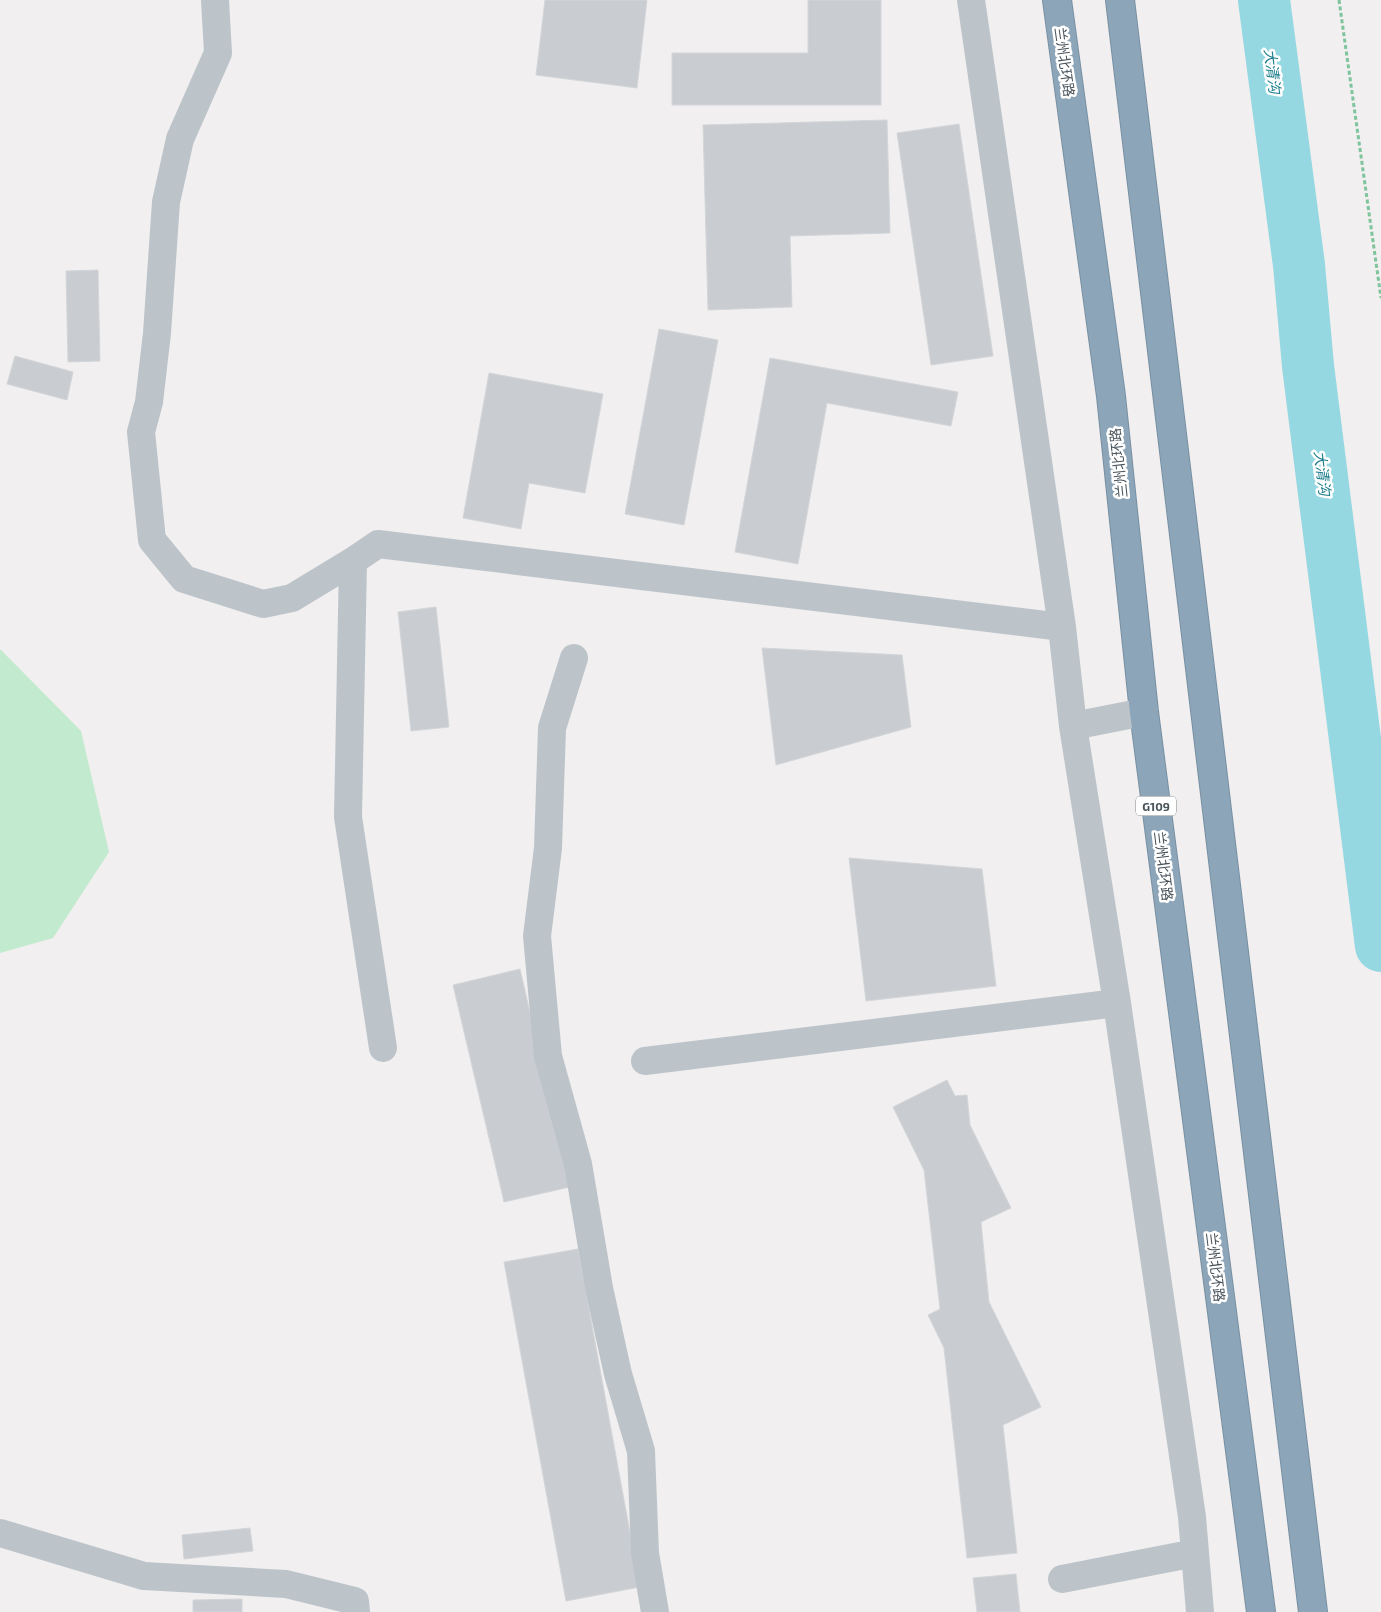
<svg xmlns="http://www.w3.org/2000/svg" width="1381" height="1612" font-family="'Exo 2','Noto Sans SC',sans-serif">
<style>
.green{fill:#c2eace}
.lines{fill:none;stroke-linecap:round;stroke-linejoin:round}
.river{stroke:#95d8e1;stroke-width:52}
.building{fill:#c9ccd1;stroke:#d3d6d9}
.highway-casing{stroke:#7890a3;stroke-width:30}
.path{stroke:#7ec49c;stroke-width:3;stroke-dasharray:4 2.5;stroke-linecap:butt}
.minor{stroke:#bcc4ca;stroke-width:28}
.highway{stroke:#8ca5b8;stroke-width:28}
.labels{text-anchor:middle;dominant-baseline:central;stroke-width:5;stroke-linejoin:round;paint-order:stroke}
.shield{fill:#fff;stroke:#80878c;stroke-width:1}
.shield-label{font-size:12px;font-weight:bold;fill:#49535a}
.street-label{font-size:14px;fill:#49535a;stroke:#fff}
.water-label{font-size:15px;font-style:italic;fill:#1c7d8b;stroke:#fff}
</style>
<rect width="100%" height="100%" fill="#f1efef"/>
<!-- green -->
<path class="green" d="M0,649L81,731L109,852L53,938L0,953Z"/>
<g class="lines">
<!-- river -->
<path class="river" d="M1264,0L1299,265L1308,366L1381,946"/>
</g>
<!-- building -->
<path class="building" d="M545,0H647L637,88L536,75Z
M808,0H881V105H672V53H808Z
M887,120L890,233L790,236L792,307L708,310L703,125Z
M959,124L993,356L931,365L897,133Z
M98,270L100,361L68,362L66,271Z
M659,329L718,340L684,525L625,514Z
M15,356L73,372L67,400L7,384Z
M770,358L958,392L951,426L827,403L798,564L735,552Z
M489,373L603,394L585,493L529,483L521,529L463,518Z
M436,607L449,727L411,731L398,612Z
M762,648L902,655L911,727L776,765Z
M849,858L982,869L996,986L866,1001Z
M520,969L570,1187L504,1202L453,985Z
M947,1080L955,1096L967,1095L970,1125L1011,1208L981,1222L989,1302L1041,1407L1003,1425L1017,1553L967,1558L944,1348L928,1315L940,1309L924,1170L893,1107Z
M578,1249L640,1587L566,1601L504,1262Z
M250,1528L253,1551L184,1559L182,1535Z
M1016,1574L1020,1612H977L973,1578Z
M242,1599V1612H193V1600Z"/>
<g class="lines">
<defs>
<path id="highway" d="M1057,0L1111,396L1144,712L1261,1612
M1120,0L1313,1612"/>
</defs>
<!-- highway casing -->
<use href="#highway" class="highway-casing"/>
<!-- path -->
<path class="path" d="M1339,0L1381,298"/>
<!-- minor -->
<path class="minor" d="M215,0L218,53L180,139L166,202L157,333L149,402L141,432L152,540L184,579L263,604L292,598L353,561L378,544L1062,627
M971,0L1062,627L1073,726L1117,1003L1192,1517L1200,1612
M353,561L348,817L383,1048
M574,658L552,728L548,848L537,936L548,1056L578,1164L599,1288L618,1374L641,1451L645,1553L655,1612
M1073,726L1144,712
M645,1061L1117,1003
M0,1533L144,1576L286,1584L355,1601L356,1612
M1062,1579L1195,1553"/>
<!-- highway -->
<use href="#highway" class="highway"/>
</g>
<g class="labels">
<!-- shield labels -->
<rect class="shield" x="1136" y="796.5" width="40" height="19" rx="4"/>
<g class="shield-label">
<text x="1156" y="806">G109</text>
</g>
<!-- street labels -->
<g class="street-label">
<text transform="translate(1065 62) rotate(82)">兰州北环路</text>
<text transform="translate(1118 463) rotate(-96)">兰州北环路</text>
<text transform="translate(1164 866) rotate(83)">兰州北环路</text>
<text transform="translate(1216 1267) rotate(83)">兰州北环路</text>
</g>
<!-- water labels -->
<g class="water-label">
<text transform="translate(1273 71) rotate(83)">大清沟</text>
<text transform="translate(1323 473) rotate(83)">大清沟</text>
</g>
</g>
</svg>
